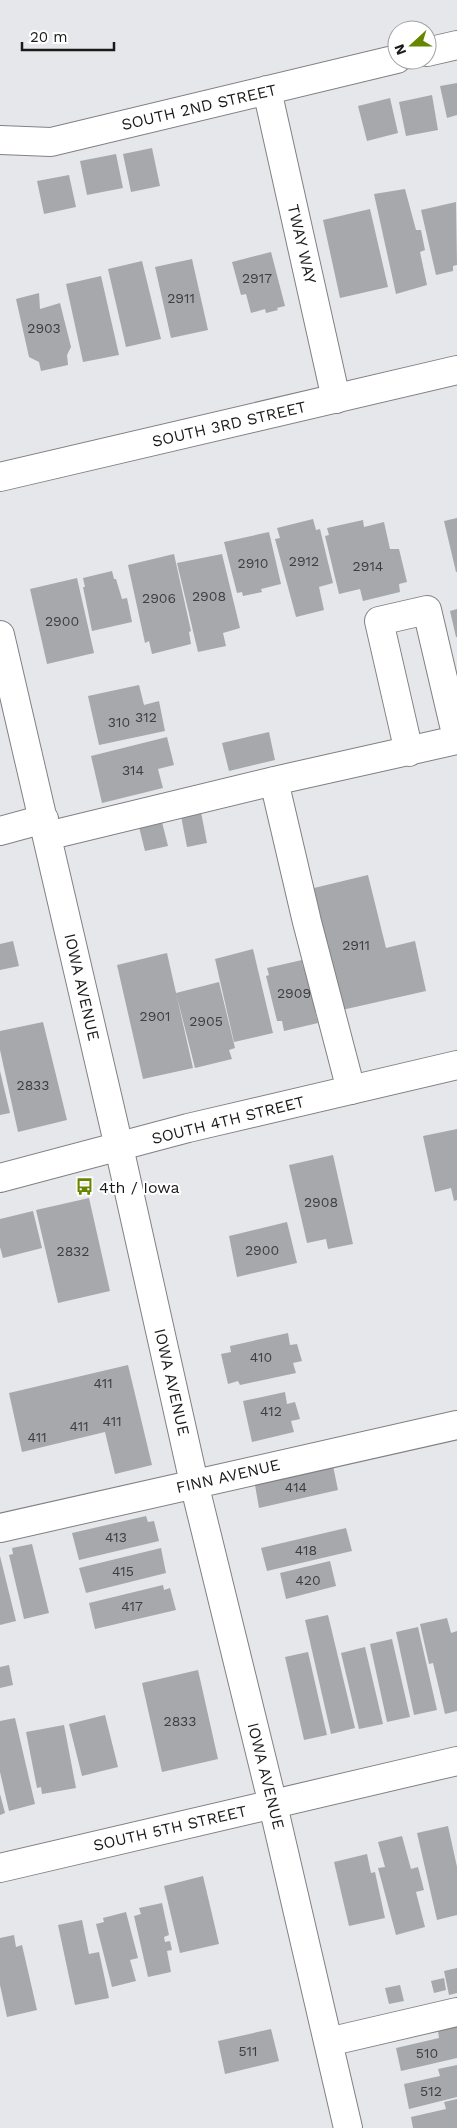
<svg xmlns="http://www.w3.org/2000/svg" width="457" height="2128" font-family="'Work Sans',sans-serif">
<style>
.building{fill:#a7a8ab}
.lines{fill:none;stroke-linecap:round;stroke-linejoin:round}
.minor-casing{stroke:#818184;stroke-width:30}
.major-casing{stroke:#818184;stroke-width:30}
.minor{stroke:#fff;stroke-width:28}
.major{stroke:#fff;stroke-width:28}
.labels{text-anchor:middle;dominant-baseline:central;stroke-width:4;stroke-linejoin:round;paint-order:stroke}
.number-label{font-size:14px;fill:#3d3e3f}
.street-label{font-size:16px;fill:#1a1a1b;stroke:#fff}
.poi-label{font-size:16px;fill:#1a1a1b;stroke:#fff;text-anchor:start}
</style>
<rect width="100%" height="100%" fill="#e6e7ea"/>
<!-- building -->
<path class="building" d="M457,83V115L447,118L440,86Z
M432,95L438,130L406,136L399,102Z
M390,98L398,133L367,141L358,106Z
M152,148L160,186L131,192L123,154Z
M116,154L123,188L87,195L80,161Z
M69,175L76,207L44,214L37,181Z
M405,189L416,230H421L425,250L420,252L427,285L396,294L374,194Z
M456,202L457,265L453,266V271L436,275L421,210Z
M370,209L388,287L340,298L323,220Z
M271,252L285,306L277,308L278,310L266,313L265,309L251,313L246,294L241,295L232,262Z
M192,259L208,330L171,338L155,267Z
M142,261L161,339L126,347L108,269Z
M101,276L119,355L83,362L66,284Z
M39,293L40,309L60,303L71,347L67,355L68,365L41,371L39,362L29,357L16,299Z
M457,518V572H456L444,521Z
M313,519L316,530L320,529L333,583L319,587L324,610L296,617L275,539L280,538L277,528Z
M363,520L364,527L384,522L390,549H399L407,582L399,584L400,592L363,601L360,589L339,594L325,536L329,535L327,528Z
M269,532L281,584L261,589L262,592L243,596L242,592L237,593L224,542Z
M174,554L191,631L189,632L191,644L152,654L149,641L145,643L128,565Z
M222,554L240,628L223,633L226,646L198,652L177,563Z
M112,571L114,579H116L122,599L127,598L132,622L92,631L83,587H85L83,578Z
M77,578L94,653L47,664L30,589Z
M457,609V637H456L450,611Z
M139,685L144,705L159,701L165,731L99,745L88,696Z
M269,732L275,760L229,771L222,743Z
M167,737L174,765L158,769L163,788L102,803L91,756Z
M201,812L207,843L187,847L181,816Z
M162,822L168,846L145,851L139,827Z
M368,875L386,948L415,941L426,991L342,1010L314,888Z
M13,941L19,966L0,970V944Z
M253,949L273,1033L234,1042L215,959Z
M167,953L193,1068L143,1079L117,965Z
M302,960L303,967L311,965L322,1010L315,1012L318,1023L284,1031L282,1021H277L266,976L269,975L267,968Z
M219,982L235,1048L229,1050L232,1059L195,1068L176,993Z
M43,1022L67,1120L18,1132L0,1050V1031Z
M0,1071L10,1113L0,1115Z
M457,1129V1200L454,1201L451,1188L435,1192L423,1136Z
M333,1155L353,1244L328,1249L326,1239L307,1243L289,1165Z
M89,1198L110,1291L58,1303L36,1210Z
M33,1211L42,1248L3,1258L0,1247V1219Z
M287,1222L297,1263L237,1277L229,1236Z
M288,1333L290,1345L297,1344L302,1361L293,1363L296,1373L240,1385L238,1381L228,1384L221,1354L231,1352L230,1346Z
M128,1365L152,1465L115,1474L105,1432L22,1452L9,1393Z
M285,1392L287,1404L295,1402L300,1419L291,1421L294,1432L252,1442L243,1401Z
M333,1466L338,1490L259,1508L255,1485Z
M146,1516L148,1522L154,1521L159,1541L79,1560L72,1533Z
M346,1528L352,1551L267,1571L261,1548Z
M32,1544L49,1613L24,1619L9,1555L13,1554L12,1548Z
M161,1548L166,1573L86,1593L79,1568Z
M0,1556L16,1621L0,1625Z
M330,1561L336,1586L286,1599L280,1573Z
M163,1585L164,1590L170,1588L176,1610L95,1629L89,1603Z
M328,1615L355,1728L331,1734L305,1620Z
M447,1618L451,1633L457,1631V1711L445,1714L433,1663L429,1664L420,1624Z
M418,1627L437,1710L414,1715L396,1632Z
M392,1639L410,1717L387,1722L370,1644Z
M365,1647L383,1724L359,1729L341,1653Z
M308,1652L327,1735L304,1740L285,1657Z
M9,1665L13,1685L0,1688V1667Z
M198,1670L218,1759L162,1772L142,1683Z
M105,1715L118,1767L82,1776L69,1724Z
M15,1718L35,1804L9,1811L0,1772V1721Z
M64,1725L76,1788L42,1794L41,1787L37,1788L26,1732Z
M0,1794L5,1813L0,1815Z
M448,1826L457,1867V1915L437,1920L417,1833Z
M402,1836L411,1869L418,1867L424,1890L416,1892L425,1927L396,1935L378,1868L385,1867L378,1842Z
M367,1854L371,1873L375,1872L385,1918L349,1926L334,1862Z
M203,1876L219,1944L180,1953L164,1886Z
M162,1903L169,1935L164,1937L165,1942L170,1941L172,1950L167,1951L171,1972L148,1977L134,1916L141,1914L139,1908Z
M126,1912L138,1958L130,1960L136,1981L112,1987L96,1924L104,1922L103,1918Z
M82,1920L89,1954L99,1952L109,1998L75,2005L58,1925Z
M14,1935L16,1947L22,1945L37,2010L7,2017L0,1985V1938Z
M457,1968V1993L449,1995L444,1971Z
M444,1978L446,1990L434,1993L431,1981Z
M400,1985L404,2001L389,2004L385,1988Z
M457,2026V2058L401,2071L396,2048L439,2038L438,2031Z
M271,2029L279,2061L225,2074L218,2041Z
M457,2065V2097L409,2109L404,2084L440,2076L438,2069Z
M457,2099V2128H413L411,2117L446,2109L444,2102Z"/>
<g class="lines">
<defs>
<path id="minor" d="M427,52L457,45
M267,90L336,399
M0,140L51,142L397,59
M0,635L119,1147L194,1483L273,1805L348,2128
M409,752L379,621L427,610L457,738
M274,781L307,922L351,1090
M0,831L44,819
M47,836L274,781L457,740
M0,1528L457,1425
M0,1868L457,1761
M328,2042L457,2012"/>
<path id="major" d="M0,477L457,370
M0,1178L188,1128L457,1065"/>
</defs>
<!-- minor casing -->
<use href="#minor" class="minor-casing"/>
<!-- major casing -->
<use href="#major" class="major-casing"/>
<!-- minor -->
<use href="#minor" class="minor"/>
<!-- major -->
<use href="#major" class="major"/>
</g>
<!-- icons -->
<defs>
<symbol id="bus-bare" viewBox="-9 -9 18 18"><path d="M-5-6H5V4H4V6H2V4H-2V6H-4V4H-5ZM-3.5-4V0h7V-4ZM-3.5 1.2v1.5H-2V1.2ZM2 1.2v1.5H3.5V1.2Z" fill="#678600" stroke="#fff" stroke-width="2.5" paint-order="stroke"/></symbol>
</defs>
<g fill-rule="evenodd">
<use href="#bus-bare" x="72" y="1174" width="25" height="25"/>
</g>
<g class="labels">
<!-- number labels -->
<g class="number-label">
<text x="257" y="278">2917</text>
<text x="181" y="298">2911</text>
<text x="44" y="328">2903</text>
<text x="304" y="561">2912</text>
<text x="253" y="563">2910</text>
<text x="368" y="566">2914</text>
<text x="209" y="596">2908</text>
<text x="159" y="598">2906</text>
<text x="62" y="621">2900</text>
<text x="146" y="717">312</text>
<text x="119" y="722">310</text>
<text x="133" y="770">314</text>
<text x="356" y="945">2911</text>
<text x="294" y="993">2909</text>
<text x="155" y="1016">2901</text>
<text x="206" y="1021">2905</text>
<text x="33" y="1085">2833</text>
<text x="321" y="1202">2908</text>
<text x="262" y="1250">2900</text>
<text x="73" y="1251">2832</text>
<text x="261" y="1357">410</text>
<text x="103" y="1383">411</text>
<text x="271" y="1411">412</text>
<text x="112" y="1421">411</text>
<text x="79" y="1426">411</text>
<text x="37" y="1437">411</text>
<text x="296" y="1487">414</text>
<text x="116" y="1537">413</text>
<text x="306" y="1550">418</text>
<text x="123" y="1571">415</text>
<text x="308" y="1580">420</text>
<text x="132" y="1606">417</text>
<text x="180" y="1721">2833</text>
<text x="248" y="2051">511</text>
<text x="427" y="2053">510</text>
<text x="431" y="2091">512</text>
</g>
<!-- street labels -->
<g class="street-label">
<text transform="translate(199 107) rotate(-13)">SOUTH 2ND STREET</text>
<text transform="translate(302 244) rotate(77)">TWAY WAY</text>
<text transform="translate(229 424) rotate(-13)">SOUTH 3RD STREET</text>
<text transform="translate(82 987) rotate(77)">IOWA AVENUE</text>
<text transform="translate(228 1120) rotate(-14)">SOUTH 4TH STREET</text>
<text transform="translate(172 1382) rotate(77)">IOWA AVENUE</text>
<text transform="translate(228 1476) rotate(-13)">FINN AVENUE</text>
<text transform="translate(266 1776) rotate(76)">IOWA AVENUE</text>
<text transform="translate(170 1828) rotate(-13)">SOUTH 5TH STREET</text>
</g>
<!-- poi labels -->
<g class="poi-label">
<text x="99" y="1187">4th / Iowa</text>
</g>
</g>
<!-- north arrow -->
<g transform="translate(412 45) rotate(249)"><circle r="24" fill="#ffffff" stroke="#a3a3a4"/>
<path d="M0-4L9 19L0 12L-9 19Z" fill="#678600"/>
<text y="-8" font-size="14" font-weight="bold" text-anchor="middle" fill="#1a1a1b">N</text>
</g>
<!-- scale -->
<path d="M22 42v8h92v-8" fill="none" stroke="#1a1a1b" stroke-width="2.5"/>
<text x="30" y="42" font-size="15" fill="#1a1a1b" stroke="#ffffff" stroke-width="4" paint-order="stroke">20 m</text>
</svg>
